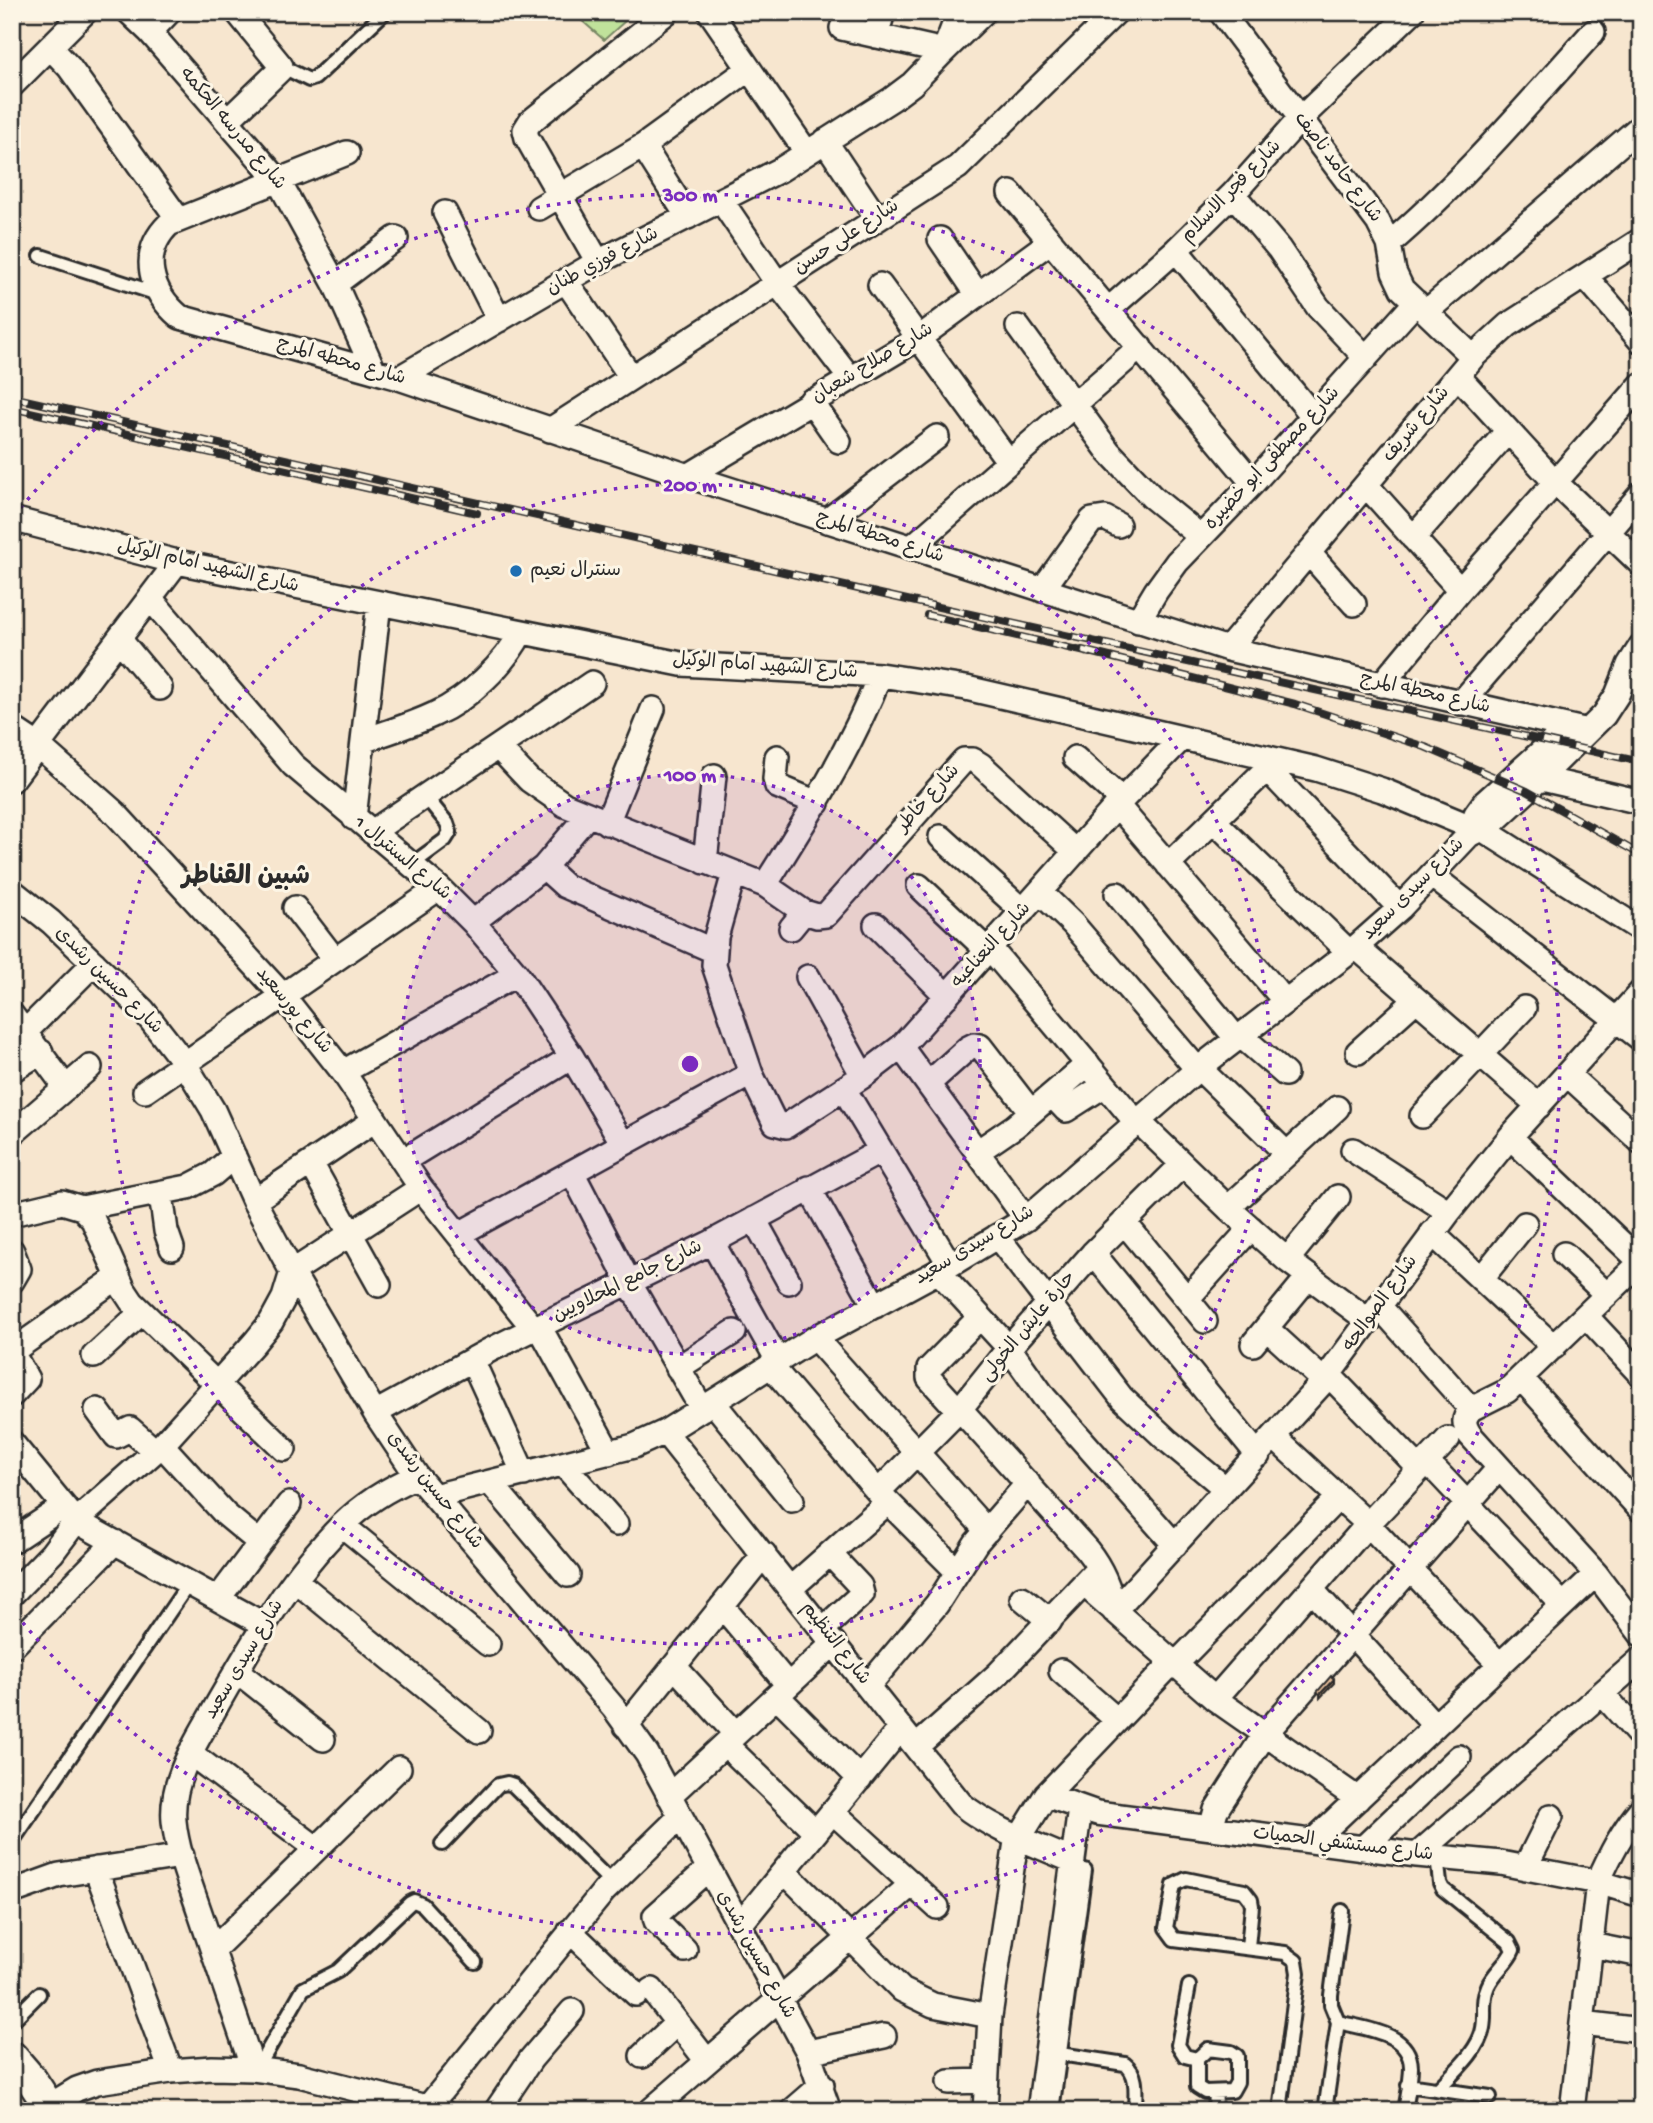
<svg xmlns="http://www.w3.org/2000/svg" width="1653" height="2123" font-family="'Gochi Hand','Playpen Sans Arabic',sans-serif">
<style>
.green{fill:#c0e29b;stroke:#768663;stroke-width:2}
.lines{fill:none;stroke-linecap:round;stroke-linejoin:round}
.service-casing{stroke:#2b2b2b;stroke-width:18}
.minor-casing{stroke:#2b2b2b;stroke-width:28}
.tertiary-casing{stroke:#2b2b2b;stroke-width:35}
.service{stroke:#fcf5e5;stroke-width:12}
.minor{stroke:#fcf5e5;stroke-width:23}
.tertiary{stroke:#fcf5e5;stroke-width:30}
.rail-casing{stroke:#2b2b2b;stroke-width:8}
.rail{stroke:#fcf5e5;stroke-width:5;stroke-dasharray:16;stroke-linecap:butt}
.shaded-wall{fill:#a5886d;stroke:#2b2b2b;stroke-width:2}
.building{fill:#ecc29c;stroke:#2b2b2b;stroke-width:2}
.ring{fill:none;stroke:#7b2cbf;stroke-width:3.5;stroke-dasharray:3.5 7}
.poi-dot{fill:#1f6fb2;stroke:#fcf5e5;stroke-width:2.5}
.labels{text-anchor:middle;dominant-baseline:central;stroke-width:6;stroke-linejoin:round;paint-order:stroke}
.street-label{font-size:19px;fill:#2b2b2b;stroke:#fcf5e5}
.poi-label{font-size:19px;fill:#2b2b2b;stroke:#fcf5e5;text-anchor:start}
.district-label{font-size:26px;font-weight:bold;fill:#2b2b2b;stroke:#fcf5e5}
.centre{fill:#7b2cbf;stroke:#fcf5e5;stroke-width:3.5}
.ring-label{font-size:21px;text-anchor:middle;font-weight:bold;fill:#7b2cbf;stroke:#fcf5e5;stroke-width:6;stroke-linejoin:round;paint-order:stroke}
</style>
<rect width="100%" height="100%" fill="#f7e6cf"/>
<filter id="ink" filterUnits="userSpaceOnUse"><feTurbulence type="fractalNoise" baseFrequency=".0143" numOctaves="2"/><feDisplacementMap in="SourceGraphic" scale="14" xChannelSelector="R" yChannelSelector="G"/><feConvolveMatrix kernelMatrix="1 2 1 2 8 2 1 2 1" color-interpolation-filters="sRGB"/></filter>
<g filter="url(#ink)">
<!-- green -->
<path class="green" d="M572,12H635L604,40Z"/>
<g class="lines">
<defs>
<path id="service" d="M12,17H13
M281,66L309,80L315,78L385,12
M41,256L158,294
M411,865L445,840L450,832L447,823L425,796
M12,1842L189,1583
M442,1844L498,1785L507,1783L513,1785L612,1883
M1437,1857L1440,1883L1443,1889L1509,1942L1513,1950C1508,1963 1494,1972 1488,1986C1481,2002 1486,2012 1483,2028C1479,2051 1453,2073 1438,2089
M1248,1947L1252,1906L1251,1900L1244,1891L1186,1879L1174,1885L1166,1928L1174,1939L1285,1953L1296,1961L1298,1973L1280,2111
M1189,1986L1178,2045L1185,2056L1197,2059
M12,2021L39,1994
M1338,2022C1365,2029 1410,2032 1411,2067C1411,2081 1407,2097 1405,2111
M1208,2049L1231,2052L1237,2056V2082L1232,2091L1205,2092L1197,2087V2059Z
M1060,2054L1125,2064C1139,2075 1135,2094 1135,2111
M257,2069L303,1989L338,1971L410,1903L414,1901L423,1905L475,1962
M1408,2085L1490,2097
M1052,2111L1085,1870
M1215,2111L1216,2092
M1325,2111L1338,2022L1331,2005V1995L1342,1911"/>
<path id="minor" d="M129,12L150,32L278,180L335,284L374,371
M710,12L807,153
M1221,12L1378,222L1389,244L1394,272L1402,289L1473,357
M842,28L944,51L984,12
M150,32L169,12
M876,36L883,12
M50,47L69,67L179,220
M12,85L85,12
M227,121L280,70L281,66L237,12
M825,141L877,219
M643,146L688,217
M347,153L169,224C138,254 151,293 180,317L399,378L688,476L1228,649L1588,731
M1010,193L1253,483
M1233,194L1279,249L1318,307L1366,358
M721,200L777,283L850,378
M539,208L643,146L749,69
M445,213L499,320
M940,239L978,295
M1389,244C1464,180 1527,105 1593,32
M1176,250L1313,416
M598,262L527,138L525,130L530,122L667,12
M1585,276L1641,341
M566,281L631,377
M335,284L396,238
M880,285L1009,462
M1108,310L1176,250L1233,194L1300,119L1412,12
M1426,312L1641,126
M1018,327L1109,452L1152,497L1200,536
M1458,376L1555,482L1641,564
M399,378L598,262L780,170L892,99L912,84L944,51L959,12
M811,401L839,441
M550,430L958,167L1116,12
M688,476L919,338L1051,241
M1366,485L1460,590
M12,519L177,562L681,664L880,675L966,688L1316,769L1382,790L1471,827
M827,521L937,437
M1413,538L1508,431
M911,548L1140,347
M1309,553L1354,604
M1042,590L1092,520L1105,518L1118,525
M150,598L293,765L439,888L473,922L517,974L572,1057L623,1144
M1138,621L1156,591L1177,562L1253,483L1416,302
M119,639L160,688
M1228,649L1473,357L1508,325L1641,240
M1381,685L1460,590L1641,385
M1461,703L1641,494
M12,728L39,746L115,813L283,996L343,1072L421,1188L534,1329
M363,741C387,732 412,725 435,714C467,700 506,663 521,632
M498,747L529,780L565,805L765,885L804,912
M777,757L775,779L777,786L817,803
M1075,758L1122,800
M1267,769L1400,908
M1538,778L1641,802
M12,780L177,562
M1117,805L1285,1001
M354,818L379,603
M1214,821L1349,952
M607,823L653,709
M1482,829L1641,930
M372,832L592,683
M1469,835L1476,814L1484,803L1551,743L1566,726
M941,837L1023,911
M705,862L714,776
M1168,865L1276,760
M544,867L565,886L714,951
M734,873L716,937L714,965L751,1074L775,1123L786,1126L863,1076L901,1047L1117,805L1182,738
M1431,875L1641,1039
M765,885C808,817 850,750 880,675
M919,886L988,951
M12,891L51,922L143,1010L185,1064L213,1110L254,1201L292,1272L375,1413L417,1476L614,1708L647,1754L808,2052L829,2111
M1040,892L1073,924L1198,1070
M1117,894L1236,1038
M295,908L335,960
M473,922L544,867L588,815
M876,925L947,996
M791,928L804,912L817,916L826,915L964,760H973L981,765L1076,852
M1356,947L1539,1106
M990,948L1137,1123
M808,977L863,1076
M12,1015L66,1088
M26,1031L94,963
M1240,1035L1285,1074
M901,1047L1026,1219
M1358,1052L1416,1000
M1199,1068L1287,1154
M12,1070L41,1052
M343,1072L517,974
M1568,1075L1641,1142
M928,1084L968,1048L974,1045L980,1046L1031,1112
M844,1089L950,1265
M145,1091L439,888
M1052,1095L1066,1110L1105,1085
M1422,1116L1524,1008
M1138,1121L1228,1208L1287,1260L1369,1321
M12,1134L90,1067
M1510,1137L1641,1262
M1353,1150L1449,1212
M977,1152L1015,1126L1088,1064
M403,1161L572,1057
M311,1163L379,1285
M572,1172L629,1282L702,1409
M809,1188L875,1306
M161,1194L166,1231L172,1248
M254,1201L375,1120
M82,1208L188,1187L213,1174L234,1156
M1228,1208L1337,1108
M12,1214L62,1202L82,1208L93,1220L124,1290L132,1302L284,1449
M754,1219L789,1282
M1124,1222L1205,1321
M1432,1233L1554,1347
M459,1234L751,1074
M997,1236L1122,1398L1167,1440L1226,1489
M712,1242L778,1361
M12,1251L19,1269L12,1281
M1093,1253L1258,1455
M1564,1254L1607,1295
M1287,1260L1338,1197
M938,1271L1009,1348L1044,1397L1175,1545
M1481,1279L1525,1224
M1187,1299L1251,1228
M1380,1307L1471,1409
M1586,1316L1641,1375
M539,1326L609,1453
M1266,1328L1324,1381
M815,1338L987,1531
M1253,1344L1309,1276
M94,1356L142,1312
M472,1360L524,1474
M771,1366L878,1492L957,1571
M678,1368L734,1332
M1329,1375L1420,1469
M1521,1378L1641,1510
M12,1395L27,1379L13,1354L14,1350L118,1277
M713,1402L792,1500
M960,1409L1087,1550C1102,1569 1110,1587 1114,1611
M1471,1409C1463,1418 1463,1424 1470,1435L1596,1574L1641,1634
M1471,1409L1507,1391L1641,1262
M97,1410L116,1436L130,1429L155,1451
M959,1411L929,1378V1369L979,1318
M375,1413L490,1350L712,1242L881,1151
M665,1432L961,1804C993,1830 1035,1844 1073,1861
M1274,1437L1368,1524L1500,1665
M12,1443L76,1521L263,1624
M162,1445L225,1514L260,1543
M1427,1461L1563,1605
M563,1464L616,1524
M490,1482L568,1575
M878,1492L960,1409L1009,1348L1093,1253L1182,1165
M434,1496L634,1446L665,1432L815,1338L950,1265L1026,1219L1199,1068L1356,947L1400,908L1469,835L1491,824L1527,791L1604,715L1617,695L1629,665L1641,646
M342,1525L488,1644
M12,1541L63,1507
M295,1580L479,1731
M1084,1584L1215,1699L1358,1799
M791,1588L888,1502
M1312,1590L1435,1726
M12,1594L52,1553L76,1521L162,1445L254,1343L271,1322L284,1298L292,1272L421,1188
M1022,1598L1050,1621
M218,1599L289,1504
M722,1606L788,1685
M1114,1611L1324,1381L1449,1212L1510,1137L1641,992
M823,1629L862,1594L860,1586L830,1554
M12,1647L115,1542
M1175,1665L1339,1497
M674,1666L736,1734
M237,1671L323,1739
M1061,1671L1117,1720
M868,1686L937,1604L976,1543L1028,1483
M1602,1693L1641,1737
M777,1696L860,1779
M1215,1699L1368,1524L1448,1439
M626,1726L764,1554
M725,1744L816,1832
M916,1747L999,1673L1094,1573
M190,1753L316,1848
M1046,1795L1097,1813L1417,1855L1501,1863L1598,1882L1641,1895
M669,1796L834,1643
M833,1812L937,1907
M1211,1828L1216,1810L1265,1734L1499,1468
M1020,1837L1046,1795L1172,1663
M1313,1841L1596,1574
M1363,1848L1459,1757
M1417,1855L1641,1659
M1525,1868L1551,1816
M96,1869L171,2071
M784,1871L902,1990L933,2005L990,2016
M12,1892L59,1875L182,1856
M739,1926L901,1728
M570,1931L636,1994
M1591,1945L1641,1955
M213,1950L399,1768
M685,1950L656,1921L655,1916L708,1869
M652,1990L707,2061
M1582,2023L1641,2030
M808,2052L884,2036
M642,2056L677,2023
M253,2069C235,2017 218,1965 200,1913C190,1883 177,1852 174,1821C170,1778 199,1738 218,1703C254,1640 290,1577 342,1525C364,1503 389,1488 417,1476
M949,2082L986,2081
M49,2106L77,2089L97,2082L171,2071L212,2068L253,2069L299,2075L442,2111
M428,2107L604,1891L680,1817
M496,2111L531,2059L572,2011
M650,2111L912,1884
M792,2111L822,2085
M985,2111L990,2016L1017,1835
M1039,2111L1080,1808
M1572,2111L1598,1882C1610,1855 1622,1831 1641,1809"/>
<path id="tertiary" d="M12,2057L31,2079L52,2111"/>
</defs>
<!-- service casing -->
<use href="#service" class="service-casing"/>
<!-- minor casing -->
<use href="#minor" class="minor-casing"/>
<!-- tertiary casing -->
<use href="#tertiary" class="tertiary-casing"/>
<!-- service -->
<use href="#service" class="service"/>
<!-- minor -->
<use href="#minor" class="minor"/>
<!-- tertiary -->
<use href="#tertiary" class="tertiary"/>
<defs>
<path id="rail" d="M12,397L898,598L1641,762
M12,408L477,513
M927,615L1090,653
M1082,650L1295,704L1425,747L1527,791L1641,855"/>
</defs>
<!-- rail casing -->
<use href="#rail" class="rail-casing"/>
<!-- rail -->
<use href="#rail" class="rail"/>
</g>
<!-- shaded-wall -->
<path class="shaded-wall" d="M1334,1679V1683L1320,1698V1694Z"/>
<!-- building -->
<path class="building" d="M1331,1676L1334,1679L1320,1694L1317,1692Z"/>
</g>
<!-- distance rings -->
<circle cx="690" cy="1064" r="290" fill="#7b2cbf" fill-opacity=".12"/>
<g class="ring">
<circle cx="690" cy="1064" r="290"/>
<circle cx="690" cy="1064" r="580"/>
<path d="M14 516A870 870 0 1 1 14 1612"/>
</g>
<!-- markers -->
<circle class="poi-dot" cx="516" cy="571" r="7"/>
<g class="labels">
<!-- street labels -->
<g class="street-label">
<text transform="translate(232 129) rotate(50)">شارع مدرسه الحكمه</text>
<text transform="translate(1337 168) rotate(53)">شارع حامد ناصف</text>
<text transform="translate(1232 192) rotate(-46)">شارع فجر الاسلام</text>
<text transform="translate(847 238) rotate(-33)">شارع على حسن</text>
<text transform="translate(603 262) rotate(-28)">شارع فوزي طنان</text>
<text transform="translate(341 362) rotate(16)">شارع محطه المرج</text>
<text transform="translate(873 364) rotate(-31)">شارع صلاح شعبان</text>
<text transform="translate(1417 425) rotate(-50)">شارع شريف</text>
<text transform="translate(1273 459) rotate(-47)">شارع مصطفى ابو خضيره</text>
<text transform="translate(880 538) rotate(18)">شارع محطه المرج</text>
<text transform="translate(208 567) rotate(13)">شارع الشهيد امام الوكيل</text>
<text transform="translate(765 667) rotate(4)">شارع الشهيد امام الوكيل</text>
<text transform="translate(1425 694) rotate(13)">شارع محطه المرج</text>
<text transform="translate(929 799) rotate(-48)">شارع خاطر</text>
<text transform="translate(402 859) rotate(40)">شارع السنترال 1</text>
<text transform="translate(1414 890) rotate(-45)">شارع سيدى سعيد</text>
<text transform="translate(992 946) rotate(-48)">شارع النعناعيه</text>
<text transform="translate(108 981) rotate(45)">شارع حسين رشدى</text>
<text transform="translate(293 1011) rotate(50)">شارع بورسعيد</text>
<text transform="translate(975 1246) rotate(-31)">شارع سيدى سعيد</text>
<text transform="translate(628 1282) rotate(-26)">شارع جامع المحلاويين</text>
<text transform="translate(1381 1304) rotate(-54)">شارع الصوالحه</text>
<text transform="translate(1029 1327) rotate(-50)">حارة عايش الخولى</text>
<text transform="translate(434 1491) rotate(52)">شارع حسين رشدى</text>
<text transform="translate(835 1644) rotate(52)">شارع التنظيم</text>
<text transform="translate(245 1660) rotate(-59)">شارع سيدى سعيد</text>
<text transform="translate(1343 1845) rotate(7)">شارع مستشفي الحميات</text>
<text transform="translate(755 1955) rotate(61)">شارع حسين رشدى</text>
</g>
<!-- poi labels -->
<g class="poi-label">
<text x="530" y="571">سنترال نعيم</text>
</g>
<!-- district labels -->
<g class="district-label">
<text x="246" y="878">شبين القناطر</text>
</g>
</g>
<circle cx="690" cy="1064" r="10" class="centre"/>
<g class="ring-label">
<text x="690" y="201">300 m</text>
<text x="690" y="491">200 m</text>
<text x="690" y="781">100 m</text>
</g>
<!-- margin -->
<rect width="1653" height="2123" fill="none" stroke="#fcf5e5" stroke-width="42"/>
<rect x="21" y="21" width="1611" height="2081" fill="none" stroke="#2b2b2b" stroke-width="2.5" filter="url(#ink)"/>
</svg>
